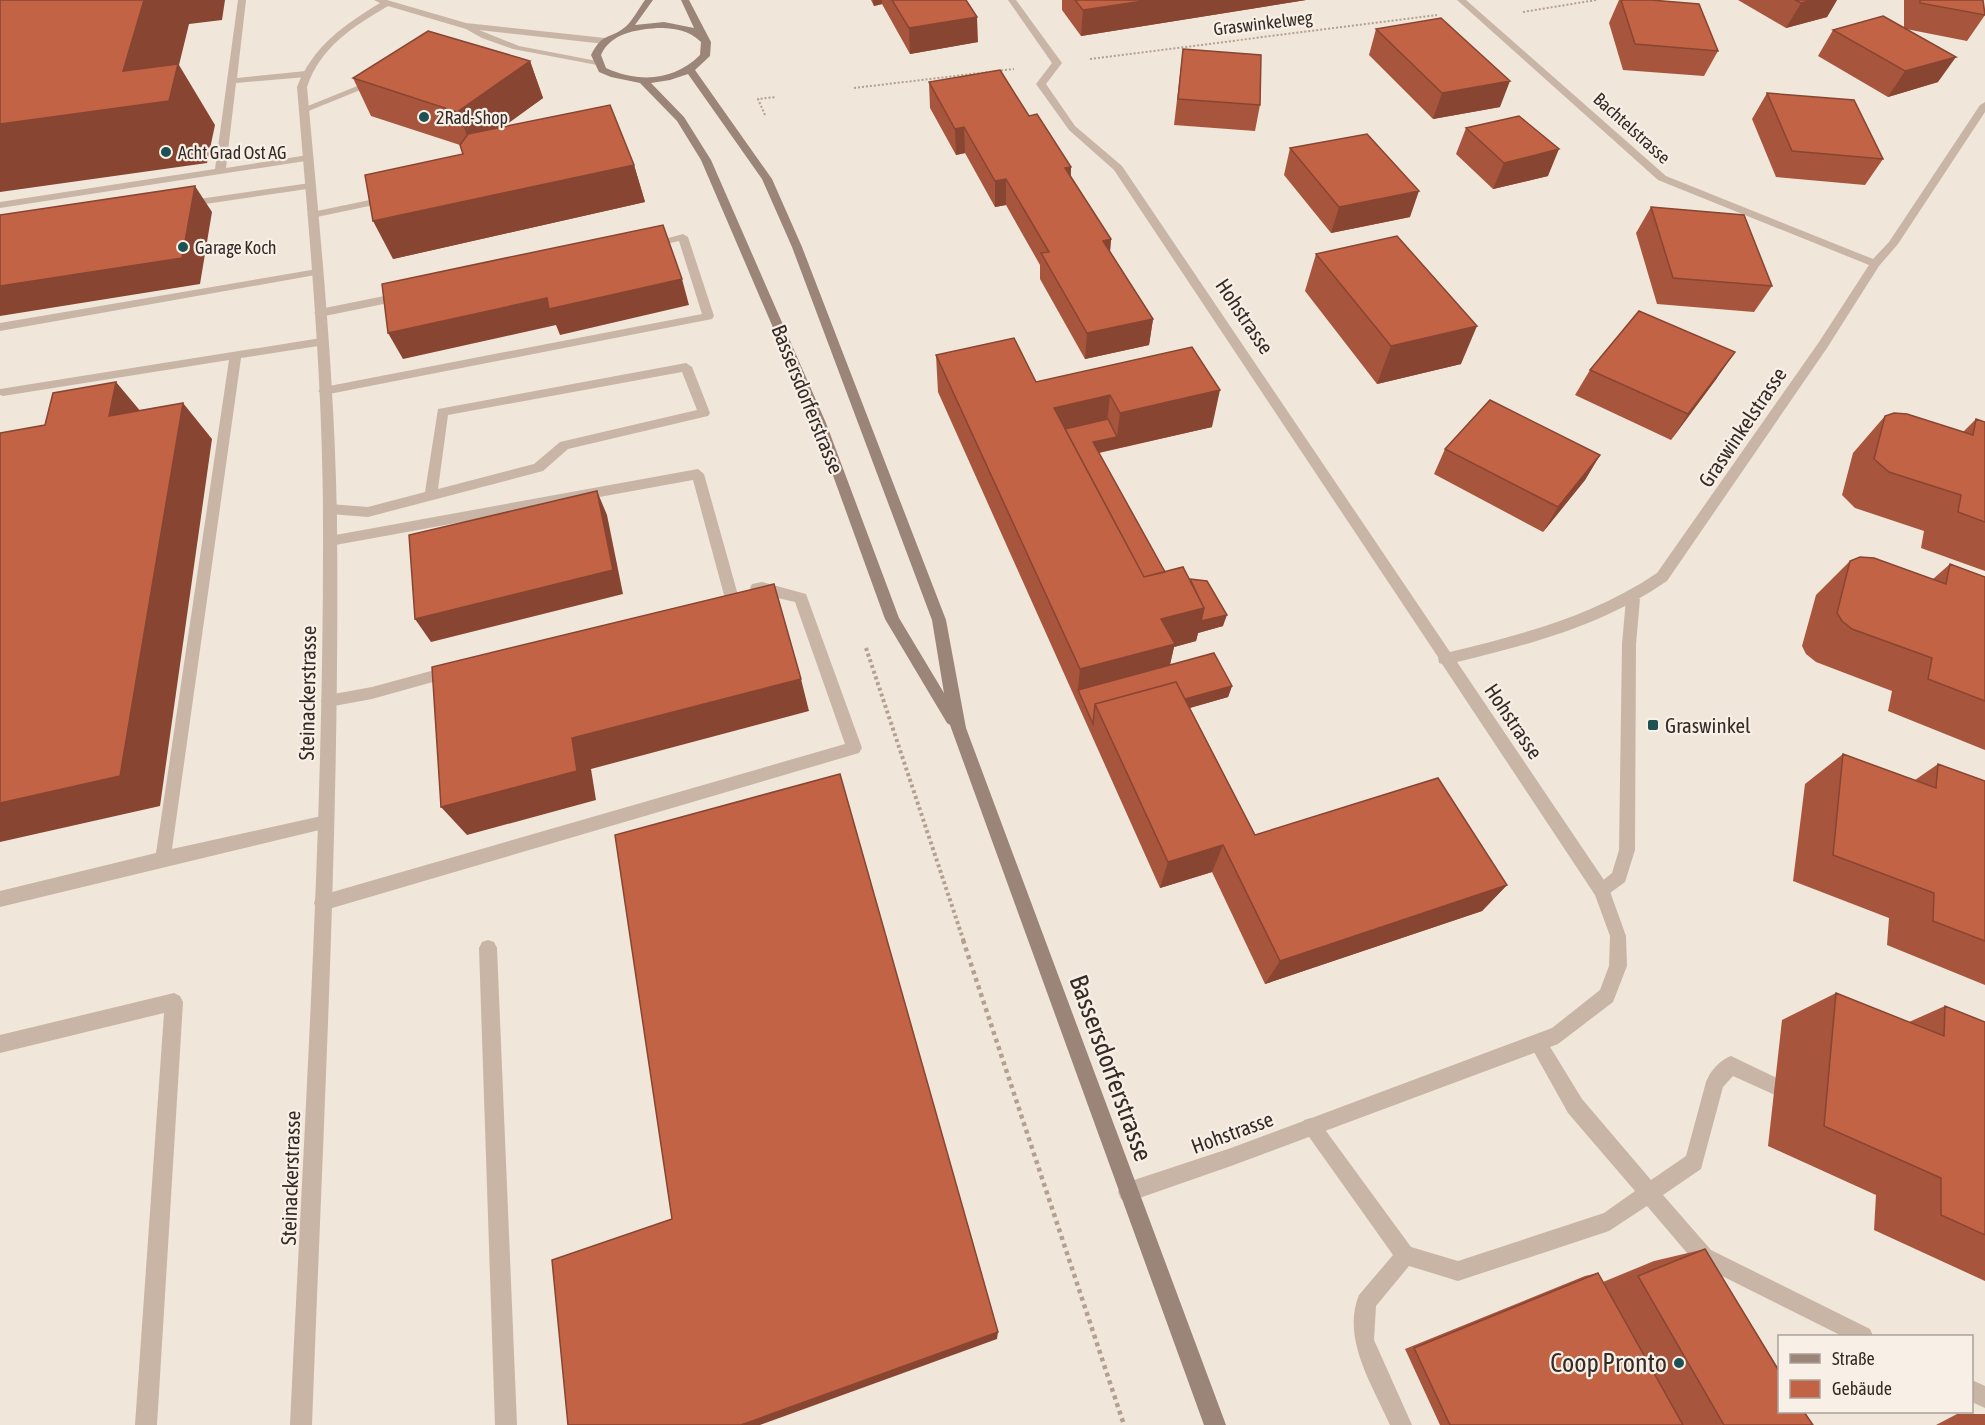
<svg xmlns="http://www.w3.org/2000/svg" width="1985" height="1425" font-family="'Asap Condensed',sans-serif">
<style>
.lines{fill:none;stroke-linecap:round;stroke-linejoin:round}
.path-far2{stroke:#b49f90;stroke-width:2;stroke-dasharray:2 2;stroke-linecap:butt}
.path-far1{stroke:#b49f90;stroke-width:4;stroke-dasharray:3 3;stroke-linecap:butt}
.path{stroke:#b49f90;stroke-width:4.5;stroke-dasharray:4 4;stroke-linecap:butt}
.lane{fill:#c8b5a6;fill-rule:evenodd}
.street{fill:#c8b5a6;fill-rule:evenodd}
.secondary{fill:#9b8478;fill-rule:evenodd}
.wall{fill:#a7553c}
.shaded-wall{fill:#884531}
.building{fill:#c26346;stroke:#884531;stroke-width:1.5}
.poi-dot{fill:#1e5154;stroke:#f8f0e6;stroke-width:2}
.labels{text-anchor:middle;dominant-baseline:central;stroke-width:4.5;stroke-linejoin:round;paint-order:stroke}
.far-street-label{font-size:18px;fill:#342b27;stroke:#f8f0e6}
.far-poi-label{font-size:18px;fill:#342b27;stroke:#f8f0e6;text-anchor:start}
.street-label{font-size:21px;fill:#342b27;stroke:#f8f0e6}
.poi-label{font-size:21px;fill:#342b27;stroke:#f8f0e6;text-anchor:start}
.near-street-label{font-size:26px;fill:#342b27;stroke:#f8f0e6}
.near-poi-label{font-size:26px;fill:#342b27;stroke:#f8f0e6;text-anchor:end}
</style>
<rect width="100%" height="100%" fill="#f0e6da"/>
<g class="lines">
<!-- path-far2 -->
<path class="path-far2" d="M1523,12L1596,0
M1090,59L1437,15
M854,88L1014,69
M765,115L758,99L776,97"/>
<!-- path-far1 -->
<path class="path-far1" d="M866,648L964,942"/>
<!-- path -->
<path class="path" d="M963,940L1124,1425"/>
<!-- lane -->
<path class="lane" d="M238,0H246L237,78L306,71L311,74L306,77L236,83L226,168L308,155L313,158L312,160L0,208V202L215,169Z
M372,80L380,82L306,112L298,110Z
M310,183L314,184V188L185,207L180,204L185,201Z
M389,196L394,199L393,201L312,218L307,215L312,212Z
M683,234L688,237L714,316L712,319L324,395L318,391L324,387L702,314L679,241L648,248L643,245Z
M317,269L323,272L321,274L0,331V323Z
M404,292L410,296L408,299L320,317L314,313L320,309Z
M321,338L325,339V345L241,358L172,849L326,815L332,817L334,822L332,827L0,907V891L156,853L229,360L3,396L0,395V389Z
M686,363L692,367L710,413L708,416L568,449L543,471L368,517L330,514L323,509L330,504L368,507L425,492L438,409ZM682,372L697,410L560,442L534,464L438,489L448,415Z
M698,469L704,474L738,595L731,600L724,595L693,480L330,546L323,541L330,536Z
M762,582L806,594L862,748L859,753L322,911L316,909L314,903L316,897L322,895L845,744L795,602L752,592L750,588L752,584Z
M1633,594L1640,599L1636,644L1635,850L1625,882L1602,899L1596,896L1594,891L1596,886L1612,873L1619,850L1622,644L1626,599Z
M453,665L458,667L460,671L458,675L372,699L328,707L323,705L321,701L323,697L328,695L372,687Z
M488,940L494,942L497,948L517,1425H495L479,948L482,942Z
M174,993L180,996L183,1002L157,1425H135L164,1013L0,1053V1035Z
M1538,1034L1544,1037L1582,1099L1651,1180L1686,1156L1706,1082C1710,1071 1720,1060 1731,1056L1781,1080L1784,1086L1781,1092L1775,1095L1733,1076L1723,1087L1701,1169L1663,1195L1711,1250L1870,1329L1873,1336H1842L1718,1274L1712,1277L1705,1274L1647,1206L1609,1231L1458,1281L1409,1266L1376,1306L1374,1340L1412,1425H1390C1373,1386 1341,1338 1359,1295L1393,1255L1302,1127L1304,1120L1311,1118L1318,1120L1411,1247L1458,1261L1604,1213L1635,1191L1568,1113L1529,1043L1532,1037Z
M1972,1380L1985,1386V1408L1972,1402Z"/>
<!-- street -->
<path class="street" d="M374,0H387L466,23L605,38L610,41L605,44L479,30L519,46L602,62L597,65L513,49L482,38L466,29L388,6C353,27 321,46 307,87C320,232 335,378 337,523C340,824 323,1125 312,1425H290C304,1125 324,824 323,524C323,378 309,232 297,87C313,46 344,25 380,3Z
M1008,0H1016L1062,63L1046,84L1075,126L1122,166L1450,652C1524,634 1593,616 1657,573L1819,342L1869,265L1658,180L1457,0H1466L1666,176L1873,259L1889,242L1980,105L1985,102V112L1898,244L1879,266L1827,348L1667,581C1603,625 1532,644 1457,662L1608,886L1626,936L1627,966L1613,1002L1558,1044L1231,1166L1128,1202L1121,1199L1118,1192L1121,1185L1128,1182L1231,1148L1552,1028L1600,990L1609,966L1610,936L1595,895L1442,664L1439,663L1438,657L1114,170L1069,130L1036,84L1052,63Z"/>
<!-- secondary -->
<path class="secondary" d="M645,0H653L635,25L664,22L694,28L681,0H689L711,42L710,56L695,70L772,179L802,247L946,620L966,728L1226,1425H1204L950,725L947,723L885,619L814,423L701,160L677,121L640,83L611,77L599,72L591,55C603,32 608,40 624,28C632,22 639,8 645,0ZM657,28C674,28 689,30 701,42L700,55C674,81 639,83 606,68L601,55C611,33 635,30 657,28ZM688,74L762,179L792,247L932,620L944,693L899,618L826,423L711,160L684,117L651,83L670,80Z"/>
</g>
<!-- wall -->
<path class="wall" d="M871,0H966L978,42L910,54L882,4L874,6Z
M1062,0H1306L1081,36L1062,10Z
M1619,0H1651L1718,51L1704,76L1623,70L1609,23Z
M1738,0H1837L1827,17L1786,28Z
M1904,0H1983L1985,15L1967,41L1906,29L1938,82L1888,97L1818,56L1833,30L1904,28Z
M1376,29L1500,107L1433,119L1369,55Z
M1183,49L1260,105L1255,131L1174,125Z
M530,61L543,98L502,127L634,165L645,202L393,259L463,154L460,145L371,116L353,78Z
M929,82L1029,116L1071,167V176L1111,239L1110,251L1153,319L1149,345L1085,359L1040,279V265L1006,205L995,207L965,153L956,155L930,108Z
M1767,93L1883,159L1865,185L1776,177L1752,119Z
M1466,128L1548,176L1493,189L1456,154Z
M1290,148L1410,217L1331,233L1284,175Z
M1651,207L1772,286L1754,312L1657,304L1636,233Z
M1316,254L1461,364L1377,384L1305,291Z
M1192,347L1212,427L1099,453L1165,572L1190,579L1223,626L1198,633L1196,641L1174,647L1170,665L1232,686L1228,697L1190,708L1255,835L1507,885L1482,911L1265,984L1212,872L1160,888L938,392L936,355L1036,382Z
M1590,370L1717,378L1671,440L1575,395Z
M1885,416L1963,432L1976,419L1985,422V571L1921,548L1924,531L1855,508L1842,495L1853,453Z
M1445,449L1600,455L1585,480L1543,532L1434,474Z
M1850,561L1933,579L1950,564L1985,577V750L1888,711L1892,691L1816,662L1806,654L1802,646L1816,595Z
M1843,754L1915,780L1938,764L1985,781V985L1887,945L1889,918L1793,881L1805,784Z
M1836,993L1909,1022L1945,1006L1985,1022V1281L1874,1230L1876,1195L1768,1146L1782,1020Z
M1705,1249L1813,1425H1440L1405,1349L1585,1276L1598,1273L1603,1282L1654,1261Z
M1957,1414H1985V1425H1936Z"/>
<!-- shaded-wall -->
<path class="shaded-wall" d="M144,0H225L222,20L189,24L179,65L215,125L207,163L0,192V124L123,71Z
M873,0H882V4L874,6Z
M1150,0H1306L1081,36L1083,10Z
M1812,0H1837L1827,17L1786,28L1801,3Z
M977,17L978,42L910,54L909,28Z
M1956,57L1938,82L1888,97L1905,71Z
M530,61L543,98L473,149L457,112Z
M1510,81L1500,107L1433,119L1442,93Z
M964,127L965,153L956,155L955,129Z
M1559,149L1548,176L1493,189L1504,163Z
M634,165L645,202L393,259L373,221Z
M1071,167L1069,193L1065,168Z
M1006,179V205L995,207V181Z
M195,186L212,212L200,284L0,316V286Z
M1419,191L1410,217L1331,233L1339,207Z
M1111,239L1109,265L1103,241Z
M682,279L689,305L560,335L556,325L403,359L388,333L547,298Z
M1153,319L1149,345L1085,359L1087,333Z
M1477,326L1461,364L1377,384L1391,346Z
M1735,352L1717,378L1671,440L1688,414Z
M116,382L147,419L109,416Z
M1220,390L1212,427L1092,454L1093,442L1117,437L1120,413Z
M1110,395L1106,432L1059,443L1054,408Z
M183,403L212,439L160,806L0,842V803Z
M1600,455L1585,480L1543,532L1558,507Z
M597,491L607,515L623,594L431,642L415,619Z
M1204,608L1227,615L1223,626L1198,633L1196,641L1174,647L1167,677L1078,690L1080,669L1161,619Z
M801,679L809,711L591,769L596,800L467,835L441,807L572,738Z
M1232,686L1228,697L1108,731L1103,721Z
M1223,845L1212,872L1160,888L1168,862Z
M1507,885L1482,911L1265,984L1280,961Z
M998,1332L997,1339L760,1425H741Z"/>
<!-- building -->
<path class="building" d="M0,0H144L123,71L178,64L169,101L0,124Z
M892,0H966L977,17L909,28Z
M1075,0H1150L1083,10Z
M1621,0H1651L1699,4L1718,51L1635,44Z
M1795,0H1812L1801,3Z
M1920,0H1983L1985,15L1920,3Z
M1883,16L1956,57L1905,71L1833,30Z
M1441,18L1510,81L1442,93L1376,29Z
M428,31L530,61L457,112L353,78Z
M1183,49L1261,55L1260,105L1178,99Z
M1000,70L1029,116L1037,114L1071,167L1065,168L1111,239L1103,241L1153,319L1087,333L1041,253L1049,252L1006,179L995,181L964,127L955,129L929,82Z
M1767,93L1854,100L1883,159L1792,151Z
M610,105L634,165L373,221L365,175L463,154L460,145L468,134Z
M1519,116L1559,149L1504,163L1466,128Z
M1367,134L1419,191L1339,207L1290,148Z
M195,186L182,258L0,286V215Z
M1651,207L1744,215L1772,286L1673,278Z
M663,225L682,279L549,309L547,298L388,333L382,284Z
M1397,236L1477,326L1391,346L1316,254Z
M1639,311L1735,352L1688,414L1590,370Z
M1014,338L1036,382L1192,347L1220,390L1120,413L1110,395L1054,408L1144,577L1183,567L1204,608L1161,619L1175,644L1080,669L936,355Z
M116,382L109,416L183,403L120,776L0,803V433L45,425L53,393Z
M1490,400L1600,455L1558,507L1445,449Z
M1894,413L1907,414L1973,435L1976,419L1985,422V522L1958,512L1961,495L1889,472L1874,459L1885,416Z
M1108,419L1117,437L1093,442L1165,572L1144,577L1065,429Z
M597,491L613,570L415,619L409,535Z
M1860,557L1874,558L1946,584L1950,564L1985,577V701L1928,679L1932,658L1852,629L1842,621L1837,613L1850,561Z
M1190,579L1207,581L1227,615L1201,621L1204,608Z
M774,584L801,679L572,738L577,771L441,807L432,667Z
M1214,653L1232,686L1185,699L1176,682L1095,704L1093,724L1078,690Z
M1176,682L1255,835L1438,778L1507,885L1280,961L1223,845L1168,862L1095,704Z
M1843,754L1936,788L1938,764L1985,781V941L1933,921L1934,893L1833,855Z
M840,774L998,1332L741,1425H568L552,1260L672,1219L615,835Z
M1836,993L1944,1036L1945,1006L1985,1022V1235L1941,1215V1178L1824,1126Z
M1705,1249L1779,1371V1412H1804L1813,1425H1724L1638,1276Z
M1598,1273L1683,1425H1450L1414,1348Z"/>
<!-- markers -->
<g class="poi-dot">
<circle cx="424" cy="117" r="6"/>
<circle cx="166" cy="152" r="6"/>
<circle cx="183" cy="247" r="6"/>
<rect x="1647" y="719" width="12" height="12" rx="3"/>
<circle cx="1679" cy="1363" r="6"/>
</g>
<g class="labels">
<!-- far-street labels -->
<g class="far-street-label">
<text transform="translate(1263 23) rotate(-7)">Graswinkelweg</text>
<text transform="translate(1632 128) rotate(42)">Bachtelstrasse</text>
</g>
<!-- far-poi labels -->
<g class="far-poi-label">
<text x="436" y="117">2Rad-Shop</text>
<text x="178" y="152">Acht Grad Ost AG</text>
<text x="195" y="247">Garage Koch</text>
</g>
<!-- street labels -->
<g class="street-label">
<text transform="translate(1245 316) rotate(56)">Hohstrasse</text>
<text transform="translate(808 399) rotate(68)">Bassersdorferstrasse</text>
<text transform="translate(1742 427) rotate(-56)">Graswinkelstrasse</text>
<text transform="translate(307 693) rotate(-89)">Steinackerstrasse</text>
<text transform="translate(1514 721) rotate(56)">Hohstrasse</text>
<text transform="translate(1232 1132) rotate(-20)">Hohstrasse</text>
<text transform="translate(290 1178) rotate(-88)">Steinackerstrasse</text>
</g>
<!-- poi labels -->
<g class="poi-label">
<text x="1665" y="725">Graswinkel</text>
</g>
<!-- near-street labels -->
<g class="near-street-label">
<text transform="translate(1111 1068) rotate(70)">Bassersdorferstrasse</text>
</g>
<!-- near-poi labels -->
<g class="near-poi-label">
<text x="1667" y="1363">Coop Pronto</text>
</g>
</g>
<!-- legend -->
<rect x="1778" y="1335" width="195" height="78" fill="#f8f0e6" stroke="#aaa19a" stroke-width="1.5"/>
<rect x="1790" y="1354" width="30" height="9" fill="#9b8478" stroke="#aaa19a" stroke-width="1.5"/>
<text x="1832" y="1365" font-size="18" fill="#342b27">Straße</text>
<rect x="1790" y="1380" width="30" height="18" fill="#c26346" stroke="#aaa19a" stroke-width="1.5"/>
<text x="1832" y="1395" font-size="18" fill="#342b27">Gebäude</text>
</svg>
